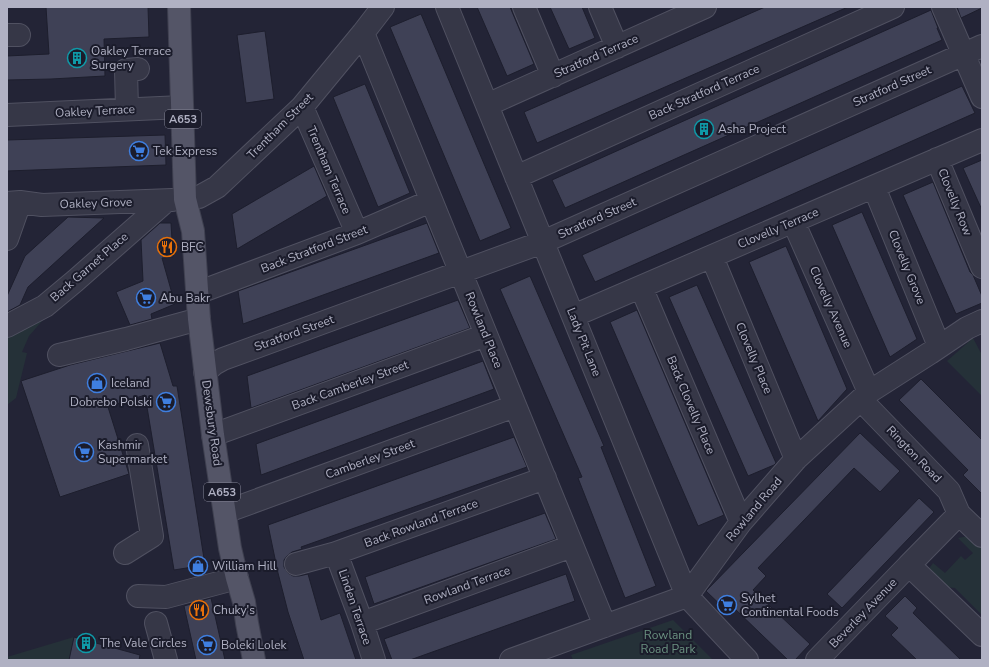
<svg xmlns="http://www.w3.org/2000/svg" width="989" height="667" font-family="'Nunito Sans',sans-serif">
<style>
.green{fill:#253138}
.building{fill:#3f4156;stroke:#1d1e2d}
.lines{fill:none;stroke-linecap:round;stroke-linejoin:round}
.minor-casing{stroke:#505161;stroke-width:24}
.major-casing{stroke:#3f4050;stroke-width:24}
.minor{stroke:#363747;stroke-width:22}
.major{stroke:#545567;stroke-width:22}
.labels{text-anchor:middle;dominant-baseline:central;stroke-width:4;stroke-linejoin:round;paint-order:stroke}
.shield{fill:#1b1c2b;stroke:#838495;stroke-width:1}
.shield-label{font-size:11px;font-weight:bold;fill:#b0b1c3}
.poi-label{font-size:12px;fill:#b0b1c3;stroke:#1b1c2b;text-anchor:start}
.street-label{font-size:12px;fill:#b0b1c3;stroke:#1b1c2b}
.park-label{font-size:12px;fill:#6a9180;stroke:#1b1c2b}
</style>
<rect width="100%" height="100%" fill="#232436"/>
<!-- green -->
<path class="green" d="M50,312L29,336L22,352L27,353L16,398L7,405V332Z
M973,338L982,355V396L947,361Z
M969,536L982,548V615L955,588L945,587L928,570L933,563L945,573L961,556L965,560L973,553L958,538Z
M673,620L713,660H573L571,655Z
M74,637L69,660H7V657Z"/>
<!-- building -->
<path class="building" d="M46,7H148L149,37L104,39L105,76L51,79L7,80V56L49,54Z
M477,7H510L534,64L507,76Z
M550,7H582L595,38L569,49Z
M765,7H848L537,143L524,112Z
M957,7H982V8L961,18Z
M931,10L938,28H937L942,40L565,208L552,180Z
M421,14L511,228L480,241L390,27Z
M265,31L274,99L246,103L237,35Z
M365,84L410,193L378,207L333,97Z
M962,86L975,113L595,282L582,255Z
M165,135L166,165L7,171V140Z
M982,160V210L963,168Z
M314,166L327,196L237,249L232,214Z
M933,182L970,272L973,275L982,296V303L956,314L903,195Z
M862,212L917,339L890,357L832,225Z
M68,217L104,218L28,287L20,305L7,312V296L25,256Z
M160,223H171L173,257L162,258L175,304L151,314L152,319L130,325L116,292L143,281L141,240Z
M427,223L439,253L243,324L238,291Z
M786,246L847,389L818,421L749,262Z
M530,276L604,446L601,447L656,586L625,598L578,478L582,477L500,289Z
M697,285L776,463L774,465L748,476L669,297Z
M458,300L470,328L251,408L247,376Z
M637,310L724,515L698,526L610,322Z
M160,343L173,386H177L205,565L174,570L145,395L108,407L129,474L60,497L21,381L70,365Z
M483,361L494,389L261,475L256,444Z
M921,379L982,440V494L963,475L968,470L899,400Z
M860,433L900,471L880,492L854,468L758,568L766,576L753,590L810,644L795,660H788L735,609L730,614L706,591Z
M514,437L527,467L301,547L302,549L292,552L287,556L284,560V567L288,573L293,576H299L308,574L321,620L340,613L356,660H304L288,612L278,573L268,525Z
M919,498L934,512L842,608L827,594Z
M545,513L556,539L374,604L365,577Z
M566,574L575,601L410,660H392L384,639Z
M905,596L917,608L913,613L961,660H917L891,635L898,628L885,616Z
M211,598L225,660H196L184,606Z
M74,637L140,655L139,660H69Z"/>
<g class="lines">
<defs>
<path id="minor" d="M447,7L687,596L747,660
M524,7L553,76
M600,7L617,47
M943,7L982,97
M363,33L605,626
M7,35H19
M487,105L705,7
M302,107L357,233
M127,109L126,70L138,69
M7,115L182,107
M937,159L982,267
M516,177L893,7
M874,187L939,346
M199,197L217,187L302,107L363,33L383,7
M7,203L20,202L42,205L172,200
M793,221L869,392
M7,239L20,202
M712,257L796,459
M641,287L741,522
M197,293L357,233L431,201
M573,316L982,140
M7,326L45,306L75,281L166,201
M59,355L126,339L199,319
M205,372L214,364L223,359L543,242L982,46
M861,400L949,491L959,514
M213,435L486,335
M225,512L515,406
M982,536L959,514L909,565L982,635
M125,553L152,536L137,445
M336,553L362,623L374,660
M296,564L336,553L545,478
M138,596L166,597L237,578
M156,623L166,660
M362,623L572,546
M511,660L687,596L741,522L796,459L869,392L930,353L967,328L982,321
M817,660L909,565"/>
<path id="major" d="M179,7L185,199L193,231L199,319L213,435L230,548L237,578L244,602L247,623L254,660"/>
</defs>
<!-- minor casing -->
<use href="#minor" class="minor-casing"/>
<!-- major casing -->
<use href="#major" class="major-casing"/>
<!-- minor -->
<use href="#minor" class="minor"/>
<!-- major -->
<use href="#major" class="major"/>
</g>
<!-- icons -->
<defs>
<symbol id="building-ring" viewBox="-11 -11 22 22"><circle r="9.5" fill="#1b1c2b" stroke="#0f9aa8" stroke-width="1.5"/><path d="M-4-6H4V6H1V3H-1V6H-4ZM-2.5-4.3h1.7v1.8h-1.7ZM.8-4.3h1.7v1.8H.8ZM-2.5-1h1.7V.8h-1.7ZM.8-1h1.7V.8H.8Z" fill="#0f9aa8"/></symbol>
<symbol id="supermarket-ring" viewBox="-11 -11 22 22"><circle r="9.5" fill="#1b1c2b" stroke="#3f7fe0" stroke-width="1.5"/><path d="M-6-5.5h2.5l.6 2H6L4.5 2H-2.5L-4.4-4H-6ZM-1.5 3.2a1.3 1.3 0 1 0 .1 0ZM3 3.2a1.3 1.3 0 1 0 .1 0Z" fill="#3f7fe0"/></symbol>
<symbol id="restaurant-ring" viewBox="-11 -11 22 22"><circle r="9.5" fill="#1b1c2b" stroke="#e8710a" stroke-width="1.5"/><path d="M-5-6h1v4h1v-4h1v4h1v-4h1v5L-1.5 .5V6h-2V.5L-5-1ZM5-6V6H3V1.5H1.5Q1.5-4 5-6Z" fill="#e8710a"/></symbol>
<symbol id="shop-ring" viewBox="-11 -11 22 22"><circle r="9.5" fill="#1b1c2b" stroke="#3f7fe0" stroke-width="1.5"/><path d="M-5-2.5h2.3a2.7 3.5 0 0 1 5.4 0H5L5.5 6h-11ZM-1.5-2.5h3a1.5 2.3 0 0 0-3 0Z" fill="#3f7fe0"/></symbol>
</defs>
<g fill-rule="evenodd">
<use href="#building-ring" x="66" y="47" width="22" height="22"/>
<use href="#building-ring" x="693" y="118" width="22" height="22"/>
<use href="#supermarket-ring" x="128" y="140" width="22" height="22"/>
<use href="#restaurant-ring" x="156" y="236" width="22" height="22"/>
<use href="#supermarket-ring" x="135" y="287" width="22" height="22"/>
<use href="#shop-ring" x="86" y="372" width="22" height="22"/>
<use href="#supermarket-ring" x="155" y="391" width="22" height="22"/>
<use href="#supermarket-ring" x="73" y="441" width="22" height="22"/>
<use href="#shop-ring" x="187" y="555" width="22" height="22"/>
<use href="#supermarket-ring" x="716" y="594" width="22" height="22"/>
<use href="#restaurant-ring" x="188" y="599" width="22" height="22"/>
<use href="#building-ring" x="75" y="632" width="22" height="22"/>
<use href="#supermarket-ring" x="196" y="634" width="22" height="22"/>
</g>
<g class="labels">
<!-- shield labels -->
<g class="shield">
<rect x="165" y="110" width="36" height="18" rx="3"/>
<rect x="204" y="483" width="36" height="18" rx="3"/>
</g>
<g class="shield-label">
<text x="183" y="119">A653</text>
<text x="222" y="492">A653</text>
</g>
<!-- poi labels -->
<g class="poi-label">
<text x="91" y="51">Oakley Terrace<tspan x="91" dy="14">Surgery</tspan></text>
<text x="718" y="129">Asha Project</text>
<text x="153" y="151">Tek Express</text>
<text x="181" y="247">BFC</text>
<text x="160" y="298">Abu Bakr</text>
<text x="111" y="383">Iceland</text>
<text x="152" y="402" text-anchor="end">Dobrebo Polski</text>
<text x="98" y="445">Kashmir<tspan x="98" dy="14">Supermarket</tspan></text>
<text x="212" y="566">William Hill</text>
<text x="741" y="598">Sylhet<tspan x="741" dy="14">Continental Foods</tspan></text>
<text x="213" y="610">Chuky's</text>
<text x="100" y="643">The Vale Circles</text>
<text x="221" y="645">Boleki Lolek</text>
</g>
<!-- street labels -->
<g class="street-label">
<text transform="translate(596 56) rotate(-24)">Stratford Terrace</text>
<text transform="translate(892 86) rotate(-24)">Stratford Street</text>
<text transform="translate(704 92) rotate(-24)">Back Stratford Terrace</text>
<text transform="translate(95 111) rotate(-3)">Oakley Terrace</text>
<text transform="translate(280 126) rotate(-45)">Trentham Street</text>
<text transform="translate(329 170) rotate(67)">Trentham Terrace</text>
<text transform="translate(955 202) rotate(68)">Clovelly Row</text>
<text transform="translate(96 203) rotate(-2)">Oakley Grove</text>
<text transform="translate(597 218) rotate(-24)">Stratford Street</text>
<text transform="translate(778 228) rotate(-23)">Clovelly Terrace</text>
<text transform="translate(314 249) rotate(-21)">Back Stratford Street</text>
<text transform="translate(89 267) rotate(-41)">Back Garnet Place</text>
<text transform="translate(907 267) rotate(68)">Clovelly Grove</text>
<text transform="translate(831 307) rotate(66)">Clovelly Avenue</text>
<text transform="translate(484 330) rotate(68)">Rowland Place</text>
<text transform="translate(294 333) rotate(-20)">Stratford Street</text>
<text transform="translate(584 342) rotate(68)">Lady Pit Lane</text>
<text transform="translate(754 358) rotate(67)">Clovelly Place</text>
<text transform="translate(350 385) rotate(-20)">Back Camberley Street</text>
<text transform="translate(691 405) rotate(67)">Back Clovelly Place</text>
<text transform="translate(212 423) rotate(82)">Dewsbury Road</text>
<text transform="translate(914 454) rotate(46)">Rington Road</text>
<text transform="translate(370 459) rotate(-20)">Camberley Street</text>
<text transform="translate(754 509) rotate(-50)">Rowland Road</text>
<text transform="translate(421 523) rotate(-20)">Back Rowland Terrace</text>
<text transform="translate(467 585) rotate(-20)">Rowland Terrace</text>
<text transform="translate(355 607) rotate(71)">Linden Terrace</text>
<text transform="translate(863 613) rotate(-46)">Beverley Avenue</text>
</g>
<!-- park labels -->
<g class="park-label">
<text x="668" y="635">Rowland<tspan x="668" dy="14">Road Park</tspan></text>
</g>
</g>
<!-- border -->
<rect width="989" height="667" fill="none" stroke="#b0b1c3" stroke-width="16"/>
</svg>
